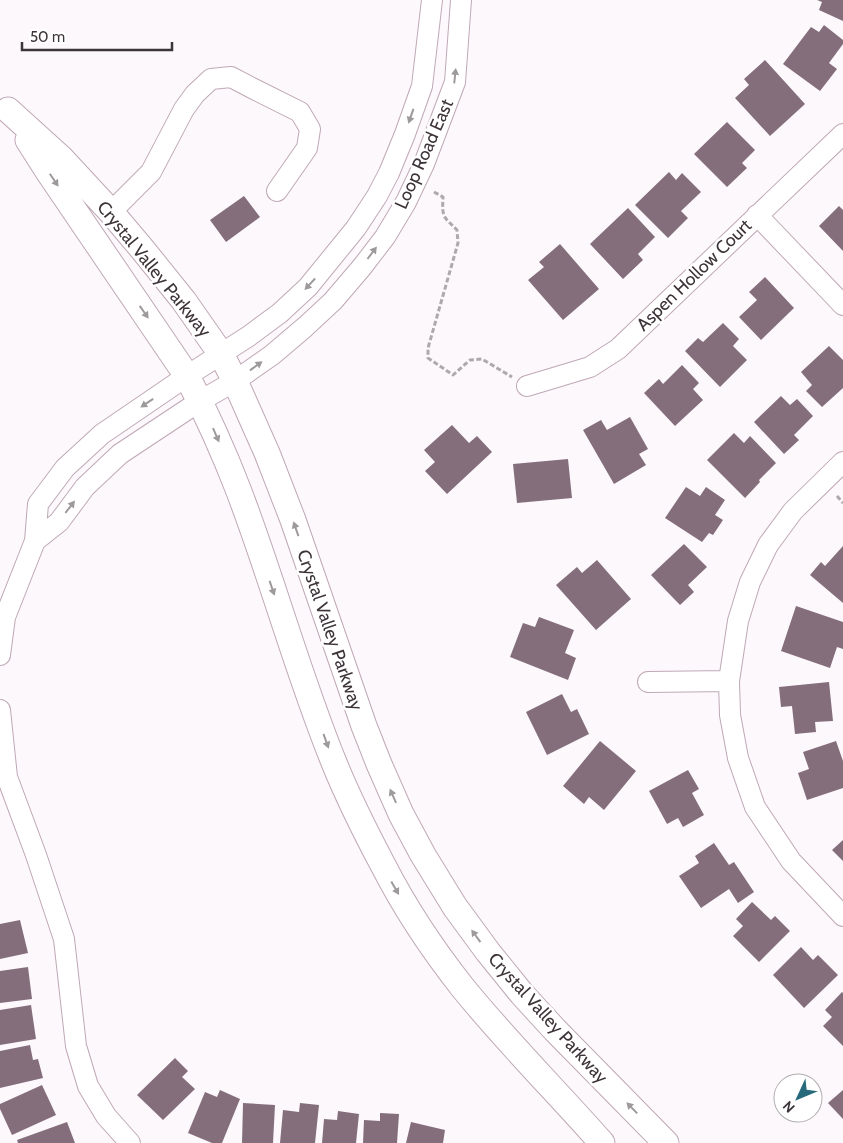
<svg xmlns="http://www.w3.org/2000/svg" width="843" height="1143" font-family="Cabin,sans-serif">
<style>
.building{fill:#846e7c}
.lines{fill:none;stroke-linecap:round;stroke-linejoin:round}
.minor-casing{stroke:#bfa8b6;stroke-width:22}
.major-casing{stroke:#bfa8b6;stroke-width:27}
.path{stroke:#afa8ac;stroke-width:3;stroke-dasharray:5 2.5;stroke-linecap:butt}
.minor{stroke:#fff;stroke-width:20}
.major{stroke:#fff;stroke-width:25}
.oneway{fill:#9e9a9c}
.labels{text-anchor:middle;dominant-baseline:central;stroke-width:5;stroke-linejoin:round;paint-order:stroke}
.street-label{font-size:18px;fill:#3d3439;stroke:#fff}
</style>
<rect width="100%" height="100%" fill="#fdf8fb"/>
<!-- building -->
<path class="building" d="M817,0H843V21L819,10L822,2Z
M824,25L843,40V44L829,63L837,69L820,91L783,64L811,27L819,32Z
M765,60L805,104L770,136L735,98L749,85L744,79Z
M727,122L755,150L742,163L747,168L727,187L694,154Z
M669,172L676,180L682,173L701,192L681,211L688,218L668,238L635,205Z
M244,196L260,217L226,242L210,220Z
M839,206L843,210V251L819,226Z
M628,208L655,237L638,254L643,260L623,279L590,244Z
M560,244L599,289L563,320L528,280L544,267L539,262Z
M765,277L794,308L761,340L739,317L757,300L749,292Z
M723,323L739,339L733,346L747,360L720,387L685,351L698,338L703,342Z
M829,346L843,360V388L822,407L806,391L812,385L801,372Z
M682,365L699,383L693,389L703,400L675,426L644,393L659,379L663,384Z
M781,396L790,405L797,399L813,416L794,435L799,440L784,454L754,422Z
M630,417L648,449L639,454L646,465L614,484L583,430L601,420L607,430Z
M452,425L469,443L477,436L492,452L447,494L425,471L435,462L424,450Z
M734,433L744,443L750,436L776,463L759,480L760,482L745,498L707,460Z
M568,459L572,498L517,503L513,464Z
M686,487L700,496L706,487L725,500L715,515L723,520L713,535L709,533L702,542L665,518Z
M684,544L707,567L688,585L694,592L680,605L651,575Z
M843,546V603L810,575L821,562L825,566Z
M597,560L631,599L596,630L556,585L577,567L582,573Z
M796,606L843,622V649L837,647L830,668L781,651Z
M539,617L574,630L565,653L576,658L568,680L510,657L523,623L535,627Z
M829,682L833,721L815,722L816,732L795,734L792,706L781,707L779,687Z
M562,694L571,712L577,709L589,734L547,755L526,712Z
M600,741L636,771L604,810L589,797L584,804L563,786Z
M836,741L843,761V788L807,800L798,773L809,769L803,752Z
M688,770L699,789L692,793L704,815L683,827L678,818L667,824L649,791Z
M843,840V861L832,850Z
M714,843L729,865L734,862L754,892L738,903L729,889L701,908L679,876L699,863L695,856Z
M752,902L771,920L775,916L790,931L759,962L733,936L743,926L736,919Z
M20,920L28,953L0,959V924Z
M801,947L813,960L818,955L838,975L804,1008L773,975Z
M28,967L32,999L0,1003V971Z
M842,992L843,993V1046L823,1026L832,1017L825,1010Z
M31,1005L36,1039L0,1045V1010Z
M30,1045L33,1060L38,1059L43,1078L0,1088V1051Z
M175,1058L188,1071L182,1077L195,1089L163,1120L137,1095Z
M42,1085L56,1115L12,1135L0,1109V1104Z
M220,1090L240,1099L222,1143H212L188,1133L205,1092L217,1097Z
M843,1090V1119L828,1103Z
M243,1103L275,1105L273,1143H242Z
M300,1103L319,1105L315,1143H280L283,1110L299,1112Z
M338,1111L359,1114L356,1143H322L324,1119L337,1120Z
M380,1113L399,1114L397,1143H363L364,1120L380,1121Z
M67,1122L75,1143H18L17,1140Z
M411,1122L445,1130L443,1143H406Z"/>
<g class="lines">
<defs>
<path id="minor" d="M111,212L151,172L184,109L195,94L211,79L231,77L252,88L300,112L310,129L307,148L277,191
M757,215L843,305
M527,386L590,367L618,349L843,134
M843,462L793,511L768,545L750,582L738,621L729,681L730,715L738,758L755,807L791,861L843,916
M35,541L59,522L85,487L120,454L200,401L235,381L272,355L305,327L333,301L362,267L385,237L406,202L424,164L455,82L461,0
M0,655L5,617L35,541L38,504L65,468L102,434L187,376L249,336L280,313L308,287L356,228L377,196L389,173L405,134L422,86L432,0
M648,682L729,681
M0,710L7,777L36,855L64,939L76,1046L88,1086L106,1116L130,1143"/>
<path id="major" d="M8,110L61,158L111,212L143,250L184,301L221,354L235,381L267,453L293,520L364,726L379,764L401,814L423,855L455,907L488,952L522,994L555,1030L666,1143
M28,140L49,173L187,376C206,413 223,450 238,489C273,580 298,675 335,765C349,799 366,833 383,865C405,908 433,950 463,988C507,1042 556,1091 602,1143"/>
</defs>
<!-- minor casing -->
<use href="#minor" class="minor-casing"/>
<!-- major casing -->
<use href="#major" class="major-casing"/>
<!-- path -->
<path class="path" d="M434,192L443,197C442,218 443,216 457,230L458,243L428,348V358L453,375L470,360L482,359L512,377
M837,496L843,503"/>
<!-- minor -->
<use href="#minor" class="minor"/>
<!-- major -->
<use href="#major" class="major"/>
</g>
<!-- one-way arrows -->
<defs><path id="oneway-solid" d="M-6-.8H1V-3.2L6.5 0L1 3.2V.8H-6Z" transform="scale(1.25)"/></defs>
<g class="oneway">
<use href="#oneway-solid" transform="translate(455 76) rotate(-84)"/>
<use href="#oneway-solid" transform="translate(411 116) rotate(109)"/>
<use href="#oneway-solid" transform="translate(54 180) rotate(56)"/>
<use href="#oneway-solid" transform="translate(372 253) rotate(-53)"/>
<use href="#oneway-solid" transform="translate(310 284) rotate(133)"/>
<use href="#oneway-solid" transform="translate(144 312) rotate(55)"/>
<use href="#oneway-solid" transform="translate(256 366) rotate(-36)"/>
<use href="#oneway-solid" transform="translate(147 403) rotate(146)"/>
<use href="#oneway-solid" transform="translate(216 435) rotate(66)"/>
<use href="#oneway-solid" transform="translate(70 507) rotate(-52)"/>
<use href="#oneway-solid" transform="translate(296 529) rotate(-109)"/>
<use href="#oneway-solid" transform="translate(272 588) rotate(71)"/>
<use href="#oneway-solid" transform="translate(326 741) rotate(70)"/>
<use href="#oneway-solid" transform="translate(393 796) rotate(-114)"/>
<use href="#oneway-solid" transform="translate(395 888) rotate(60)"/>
<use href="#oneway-solid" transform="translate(476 936) rotate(-126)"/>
<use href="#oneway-solid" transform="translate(632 1108) rotate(-134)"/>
</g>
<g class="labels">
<!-- street labels -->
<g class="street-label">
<text transform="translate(424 154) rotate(-66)">Loop Road East</text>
<text transform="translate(154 269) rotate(51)">Crystal Valley Parkway</text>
<text transform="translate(694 275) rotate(-44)">Aspen Hollow Court</text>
<text transform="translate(330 630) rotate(71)">Crystal Valley Parkway</text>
<text transform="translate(548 1018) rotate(48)">Crystal Valley Parkway</text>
</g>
</g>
<!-- north arrow -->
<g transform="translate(798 1098) rotate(226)"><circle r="24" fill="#ffffff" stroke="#b1aeb0"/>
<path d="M0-4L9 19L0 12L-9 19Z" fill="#25697b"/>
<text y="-8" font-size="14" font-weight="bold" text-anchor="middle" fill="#3d3439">N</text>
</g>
<!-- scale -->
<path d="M22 42v8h150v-8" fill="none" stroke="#3d3439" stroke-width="2.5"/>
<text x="30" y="42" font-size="15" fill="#3d3439" stroke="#ffffff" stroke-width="4" paint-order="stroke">50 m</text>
</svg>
